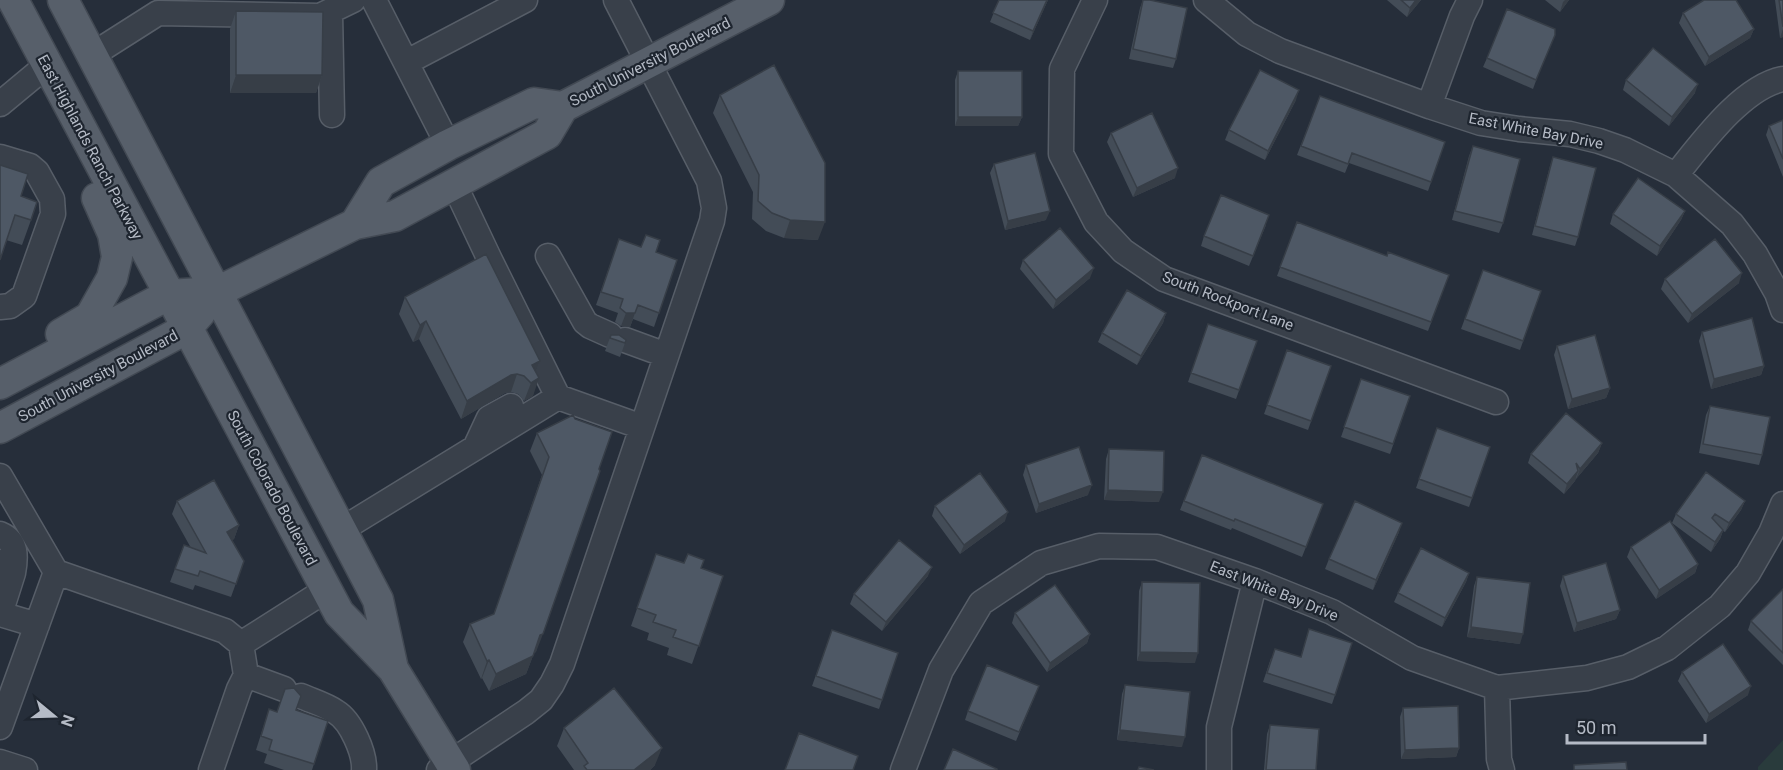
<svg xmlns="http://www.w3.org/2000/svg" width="1783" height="770" font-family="Roboto,sans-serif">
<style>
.green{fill:#293b3c}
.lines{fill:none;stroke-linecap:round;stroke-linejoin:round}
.minor-casing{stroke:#575e68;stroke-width:27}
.major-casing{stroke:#424953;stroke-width:33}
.minor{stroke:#39404a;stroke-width:24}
.major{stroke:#575f6a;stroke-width:30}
.wall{fill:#434c57}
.shaded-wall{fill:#373e47}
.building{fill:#4e5865;stroke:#373e47;stroke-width:1.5}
.labels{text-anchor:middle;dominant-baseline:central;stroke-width:4.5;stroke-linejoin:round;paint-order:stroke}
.street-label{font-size:15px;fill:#b5bbc6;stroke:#1e252f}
</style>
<rect width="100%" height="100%" fill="#262e3a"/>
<!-- green -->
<path class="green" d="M1783,740V770H1758V767Z"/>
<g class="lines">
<defs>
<path id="minor" d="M374,0L448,145
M1095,0L1062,69L1061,154L1096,222L1123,251L1164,279L1496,402
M1206,0L1247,34L1280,51L1429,106L1481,123L1519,129L1570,134L1599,141L1625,150L1676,175L1732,224L1755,254L1777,293L1783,310
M330,13L332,115
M92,55L158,13L320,16L353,0
M407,62L525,0
M0,104L47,65
M1429,106L1462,16L1470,0
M0,157L30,166L37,172L52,199L53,214L24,296L10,306L0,307
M1676,175C1701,144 1742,87 1783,79
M454,184L489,258L558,397L642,427
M548,256L585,322L590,326L610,335
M625,340L666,355
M475,448L489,418L511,406
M0,476L56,572L0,727
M341,530L558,397
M0,534C17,541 16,557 13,573
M0,562L9,565L13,573L0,614L37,625
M56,572L225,631L241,644
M246,675L284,689
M1497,688L1499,759L1502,770
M301,696C312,701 326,705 336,712C351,721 365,753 364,770
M0,762L25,770
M211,770L239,689L246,675L241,644L326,590
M439,770L526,712L541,700L552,684L562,664L712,221L714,208L709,181L616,0
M903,770L941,670L981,603L1041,563L1099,546L1157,547L1255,581L1332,612L1412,658L1497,688L1587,678L1628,667L1667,648L1720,606L1748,573L1771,533L1783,504
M1219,770V727L1255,581"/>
<path id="major" d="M13,0L339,613L393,669L455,770
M63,0L378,600L393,669
M355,224L381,182L448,145L534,103L563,107
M61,334L90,317L112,278L117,257L113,234L97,198
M0,384L168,295L217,292L355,224L395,216L547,134L563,107L769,0
M0,428L186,329L200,313"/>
</defs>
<!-- minor casing -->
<use href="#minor" class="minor-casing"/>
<!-- major casing -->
<use href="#major" class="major-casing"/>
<!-- minor -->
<use href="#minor" class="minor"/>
<!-- major -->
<use href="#major" class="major"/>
</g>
<!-- wall -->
<path class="wall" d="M999,0H1048L1030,40L990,22Z
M1143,0L1176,59L1173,68L1129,59L1140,8Z
M1387,0H1421L1407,17Z
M1545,0H1569L1560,12Z
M1775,0H1783V37L1780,38Z
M236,11L322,75L316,93H230V29Z
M1683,13L1754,29L1750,38L1705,66L1679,23Z
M1555,29L1533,89L1483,67L1487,58Z
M958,71L1022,117L1018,126H955V80Z
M1626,80L1695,93L1669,126L1623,90Z
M720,95L818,240L784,238L766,231L752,219L753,192L713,113Z
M1320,96L1445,142L1428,191L1349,163L1345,173L1297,155Z
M1296,100L1265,160L1225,140L1229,130Z
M1783,120V177L1766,135L1769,126Z
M1111,133L1175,178L1133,197L1107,142Z
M1473,146L1503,223L1499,233L1452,220L1469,156Z
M1553,157L1578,237L1575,246L1532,235L1550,166Z
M994,164L1046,220L1005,230L990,173Z
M21,196L31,220L22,245L6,240Z
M1685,211L1681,220L1657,256L1610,224L1613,214Z
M1297,222L1387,256L1449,275L1428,331L1277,276Z
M1266,225L1249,266L1201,246L1204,236Z
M619,239L677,260L654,327L633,319L630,327L621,326L615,322L618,313L596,305Z
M1023,260L1090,278L1053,309L1020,269Z
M1483,270L1541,291L1520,350L1461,329Z
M1665,279L1739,283L1688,323L1661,289Z
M405,297L540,361L536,371L533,396L524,401L518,394L511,392L505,393L461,419L419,339L413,342L399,314Z
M1166,313L1163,323L1137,365L1098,342L1102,333Z
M1208,324L1257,341L1236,399L1188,382Z
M1702,332L1764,366L1761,375L1711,389L1699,341Z
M611,335L626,340L620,357L605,351Z
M1557,346L1610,388L1606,398L1568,409L1554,355Z
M1287,350L1331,366L1308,430L1264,414Z
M1361,379L1410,396L1390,454L1341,437Z
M1710,406L1762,455L1759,465L1699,453L1706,415Z
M573,415L536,652L534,653L526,674L489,691L482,678L481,679L463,642L470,624L494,614L542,475L530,451L537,433Z
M1437,428L1490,447L1469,507L1416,488Z
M1602,443L1598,453L1576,479V478L1575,481L1564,494L1528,463L1531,454Z
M1109,449L1159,502L1104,500L1106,459Z
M1202,455L1323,504L1302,557L1232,528L1231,530L1180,510Z
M1026,465L1088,495L1036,513L1023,475Z
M177,501L239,525L234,539L232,540L244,561L231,597L195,585L193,590L170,582L184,545L191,548L172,514Z
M1745,501L1741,510L1725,532L1723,531L1720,539L1711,552L1672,523L1676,514Z
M935,506L1005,521L960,554L932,516Z
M1399,532L1373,590L1325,569L1329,559Z
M1631,547L1698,564L1695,573L1656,599L1627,557Z
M656,554L723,576L692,664L667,655L669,648L647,640L649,633L631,626Z
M1469,573L1466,582L1442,627L1394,602L1398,593Z
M928,576L882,631L850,604L854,594Z
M1563,576L1620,610L1616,619L1574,632L1560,586Z
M1477,577L1520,644L1467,637L1474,586Z
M1142,582L1195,663L1137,661L1139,591Z
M1783,589V665L1748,630L1751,621Z
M1015,613L1090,634L1087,643L1047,672L1012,623Z
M832,630L882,700L879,709L812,686Z
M1271,658L1335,695L1332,704L1263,682Z
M1682,672L1748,695L1706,723L1678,681Z
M1125,685L1182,747L1117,740L1122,694Z
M285,689L296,710L328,721L312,770H284L264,763L267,754L256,750L269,709L277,712Z
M1035,696L1016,741L965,720L968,711Z
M1403,708L1459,748L1456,757L1401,759L1400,717Z
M1270,725L1316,770H1264L1267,734Z
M564,728L655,765L650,770H574L557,746Z"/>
<!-- shaded-wall -->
<path class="shaded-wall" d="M1047,0H1048L1030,40L1033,31Z
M1416,0H1421L1407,17L1410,8Z
M1565,0H1569L1560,12L1563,2Z
M1754,29L1750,38L1705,66L1709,57Z
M1783,29V37L1780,38Z
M236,75H322L316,93H230Z
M1698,84L1695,93L1669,126L1672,117Z
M1299,90L1296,100L1265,160L1268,151Z
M958,117H1022L1018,126H955Z
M1178,168L1175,178L1133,197L1137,188Z
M1050,211L1046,220L1005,230L1008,221Z
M1685,211L1681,220L1657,256L1660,246Z
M790,220L825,222L818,240L784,238Z
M1094,268L1090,278L1053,309L1056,300Z
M1742,273L1739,283L1688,323L1692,314Z
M626,313H635L630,327L621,326Z
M1166,313L1163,323L1137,365L1141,356Z
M426,321L419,339L413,342L420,325Z
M540,361L533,379L532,365Z
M1764,366L1761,375L1711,389L1714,379Z
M517,374L511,392L505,393L461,419L467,401L511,375Z
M539,378L533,396L524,401L531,383Z
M1610,388L1606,398L1568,409L1572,399Z
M1602,443L1598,453L1576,479L1580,469Z
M1578,471L1575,481L1564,494L1567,484Z
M1092,485L1088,495L1036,513L1039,504Z
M1108,490L1163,492L1159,502L1104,500Z
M1745,501L1741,510L1725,532L1729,523Z
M1008,512L1005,521L960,554L964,545Z
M1402,523L1399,532L1373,590L1376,580Z
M239,525L234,539L222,546L227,532Z
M1723,530L1720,539L1711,552L1715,542Z
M1698,564L1695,573L1656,599L1659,590Z
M932,567L928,576L882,631L886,622Z
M1469,573L1466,582L1442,627L1445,618Z
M1620,610L1616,619L1574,632L1577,623Z
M1471,627L1523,634L1520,644L1467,637Z
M543,634L536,652L534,653L540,635Z
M1090,634L1087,643L1047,672L1050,663Z
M1140,652L1198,653L1195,663L1137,661Z
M533,656L526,674L489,691L496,674Z
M489,660L482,678L481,679L487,661Z
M1751,686L1748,695L1706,723L1709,714Z
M1120,730L1185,737L1182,747L1117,740Z
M662,748L655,765L650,770H634Z
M1459,748L1456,757L1401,759L1405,750Z"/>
<!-- building -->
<path class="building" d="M999,0H1047L1033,31L993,13Z
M1143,0H1150L1187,8L1176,59L1133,49Z
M1401,0H1416L1410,8Z
M1704,0H1736L1754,29L1709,57L1683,13Z
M1779,0H1783V27Z
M1507,9L1555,29V35L1536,80L1487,58Z
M236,11L323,12L322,75H236Z
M1653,48L1698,84L1672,117L1626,80Z
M774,65L825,163V222L790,220L772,213L758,201L759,175L720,95Z
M1260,70L1299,90L1268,151L1229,130Z
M958,71H1022V117H958Z
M1320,96L1445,142L1431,182L1352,153L1348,164L1301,146Z
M1152,113L1178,168L1137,188L1111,133Z
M1783,120V159L1769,126Z
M1473,146L1520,159L1503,223L1455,211Z
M1035,153L1050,211L1008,221L994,164Z
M1553,157L1596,168L1578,237L1535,226Z
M0,165L28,174L21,196L37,202L31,220L15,215L0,260Z
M1638,178L1685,211L1660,246L1613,214Z
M1221,195L1269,215L1253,256L1204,236Z
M1297,222L1387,256L1388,252L1449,275L1431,322L1280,267Z
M1060,228L1094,268L1056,300L1023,260Z
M646,235L660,240L656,252L677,260L659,313L638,305L635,313H626L620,308L623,299L601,292L619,239L641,247Z
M1715,239L1742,273L1692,314L1665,279Z
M486,254L540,361L532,365L539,378L531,383L524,376L517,374L511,375L467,401L426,321L420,325L405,297Z
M1483,270L1541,291L1523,341L1465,319Z
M1127,290L1166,313L1141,356L1102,333Z
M1752,318L1764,366L1714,379L1702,332Z
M1208,324L1257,341L1239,390L1191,373Z
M611,335H619L626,340L625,343L610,338Z
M1595,335L1610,388L1572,399L1557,346Z
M1287,350L1331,366L1311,421L1267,405Z
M1361,379L1410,396L1393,444L1344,427Z
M1710,406L1770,417L1762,455L1703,444Z
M1566,413L1602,443L1580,469L1576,463L1578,471L1567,484L1531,454Z
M573,415L575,419L612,432L599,469L600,471L543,634L540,635L533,656L496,674L489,660L487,661L470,624L494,614L549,457L537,433Z
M1437,428L1490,447L1472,498L1419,479Z
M1079,447L1092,485L1039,504L1026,465Z
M1109,449L1164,451L1163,492L1108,490Z
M1202,455L1323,504L1306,547L1235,519L1234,521L1184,501Z
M1706,472L1745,501L1729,523L1715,514L1712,518L1723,530L1715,542L1676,514Z
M980,473L1008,512L964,545L935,506Z
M214,480L239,525L227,532L244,561L236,584L200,571L198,576L175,569L184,545L206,553L177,501Z
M1355,501L1402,523L1376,580L1329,559Z
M1670,521L1698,564L1659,590L1631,547Z
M899,540L932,567L886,622L854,594Z
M1421,548L1469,573L1445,618L1398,593Z
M656,554L684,563L688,554L704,560L701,568L723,576L699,646L673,637L676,630L653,622L656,615L637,608Z
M1606,563L1620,610L1577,623L1563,576Z
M1477,577L1530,583L1523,634L1471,627Z
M1142,582L1200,583L1198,653L1140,652Z
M1055,585L1090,634L1050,663L1015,613Z
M1783,589V653L1751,621Z
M1309,629L1352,643L1335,695L1267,673L1275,649L1301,657Z
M832,630L898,653L882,700L816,676Z
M1723,644L1751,686L1709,714L1682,672Z
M987,665L1039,686L1019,732L968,711Z
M1125,685L1190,692L1185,737L1120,730Z
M294,688L301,696L296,710L328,721L314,764L269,750L272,740L261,736L269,709L277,712L285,689Z
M614,688L662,748L634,770H587L584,766L588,763L564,728Z
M1458,706L1459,748L1405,750L1403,708Z
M1270,725L1319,729L1316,770H1266Z
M799,733L858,756L853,770H785Z
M953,749L997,769V770H944Z
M1626,762L1627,770H1574V765Z
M1139,767L1154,770H1138Z"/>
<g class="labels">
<!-- street labels -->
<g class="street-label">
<text transform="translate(650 62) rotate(-27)">South University Boulevard</text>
<text transform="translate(1536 131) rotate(11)">East White Bay Drive</text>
<text transform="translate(90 147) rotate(62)">East Highlands Ranch Parkway</text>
<text transform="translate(1228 301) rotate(21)">South Rockport Lane</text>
<text transform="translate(98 376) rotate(-28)">South University Boulevard</text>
<text transform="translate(272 488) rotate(62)">South Colorado Boulevard</text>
<text transform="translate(1274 591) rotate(22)">East White Bay Drive</text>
</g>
</g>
<!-- north arrow -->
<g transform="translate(54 716) rotate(109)" stroke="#1e252f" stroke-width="4.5" paint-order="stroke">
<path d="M0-4.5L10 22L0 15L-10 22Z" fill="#b5bbc6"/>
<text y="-9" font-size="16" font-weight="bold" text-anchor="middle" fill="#b5bbc6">N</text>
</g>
<!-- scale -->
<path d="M1567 734v9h138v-9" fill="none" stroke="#b5bbc6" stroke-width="3"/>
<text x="1576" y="734" font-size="18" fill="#b5bbc6" stroke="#1e252f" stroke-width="4.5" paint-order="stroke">50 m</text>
</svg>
